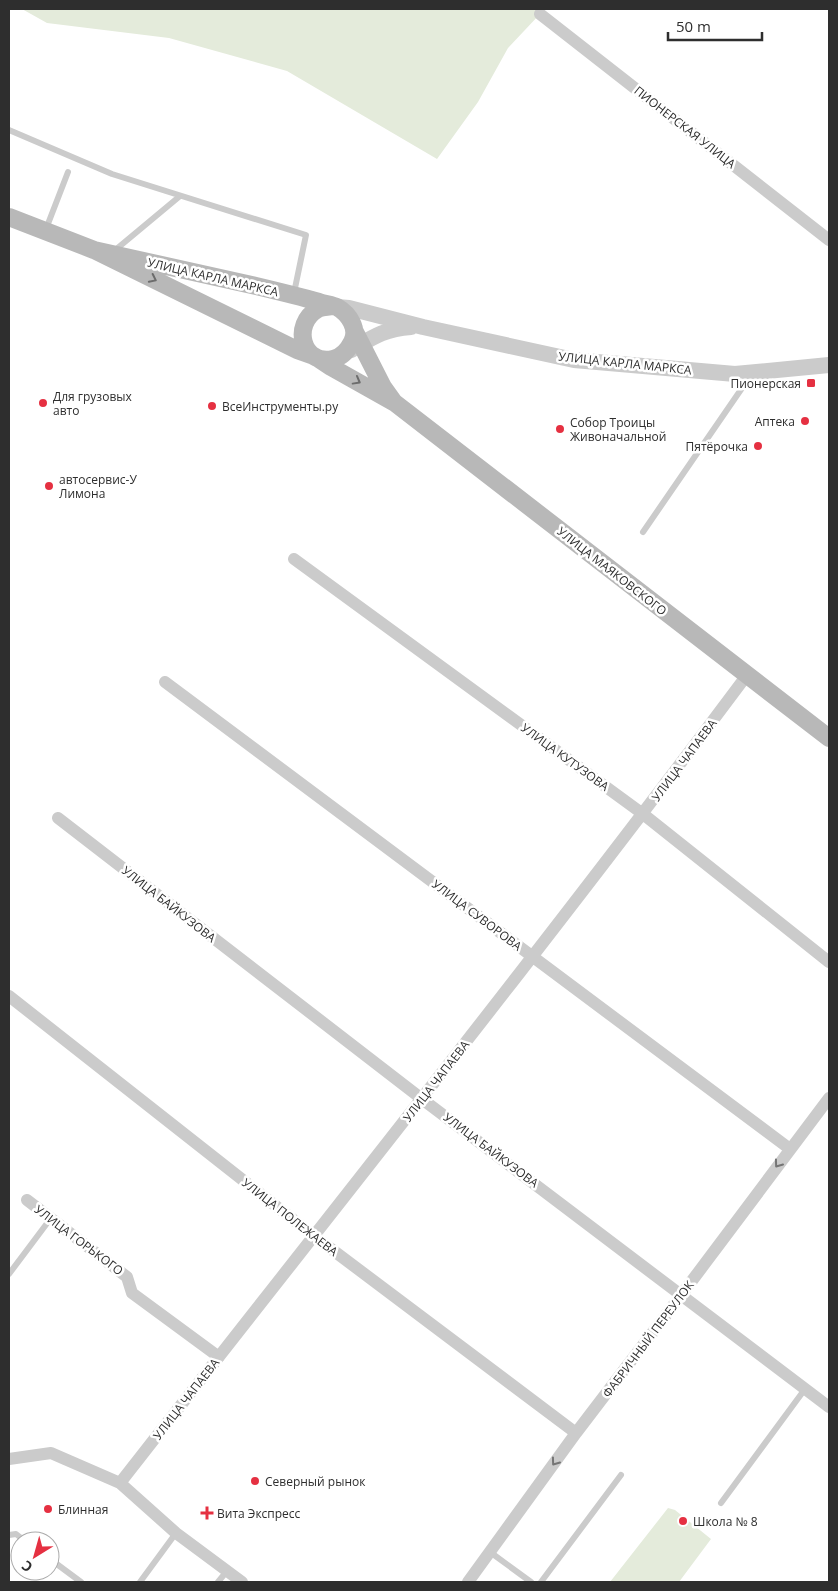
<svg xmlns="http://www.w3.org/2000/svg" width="838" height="1591" font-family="'Open Sans',sans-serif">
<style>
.green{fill:#e4ebdb}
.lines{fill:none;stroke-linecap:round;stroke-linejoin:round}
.service{stroke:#cbcbcb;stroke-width:6}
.minor{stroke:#cbcbcb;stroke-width:12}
.tertiary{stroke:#cbcbcb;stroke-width:16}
.secondary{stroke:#b8b8b8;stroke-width:18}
.oneway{stroke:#6c6c6c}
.oneway2{stroke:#757575}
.poi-dot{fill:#e53041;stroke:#fff;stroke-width:2}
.labels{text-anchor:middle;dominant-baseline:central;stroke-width:5;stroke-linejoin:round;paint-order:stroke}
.street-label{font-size:12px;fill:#2e2e2e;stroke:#fff}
.poi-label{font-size:12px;fill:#2e2e2e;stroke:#fff;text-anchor:start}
</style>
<rect width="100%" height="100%" fill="#fff"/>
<!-- green -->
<path class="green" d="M22,9H542L540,14L508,48L478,102L437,159L287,71L169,38L47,23Z
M668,1508L675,1510L711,1539L679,1582H610Z"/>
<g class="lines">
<!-- service -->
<path class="service" d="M9,130L112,174L306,235L294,293
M46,229L68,172
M114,251L180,196
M643,532L751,375
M9,1274L51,1218
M721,1503L805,1389
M9,1535L16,1534L25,1541
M490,1552L531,1582
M50,1559L81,1582
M140,1582L176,1533
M218,1582L227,1571
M541,1582L621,1475"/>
<!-- minor -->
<path class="minor" d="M540,14L829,240
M294,559L643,814L829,962
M165,682L790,1149
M58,818L422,1099L829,1407
M9,996L314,1236L576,1433
M27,1200L127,1277L132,1293L219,1357
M9,1459L51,1453L120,1483L176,1533L242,1582
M120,1483C330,1214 543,948 747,675
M468,1582L576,1433L682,1294L829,1098"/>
<!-- tertiary -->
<path class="tertiary" d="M337,307L349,308L423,327L574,360L735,374L829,365
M351,350C373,337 384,329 411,327"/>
<!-- secondary -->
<path class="secondary" d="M9,217L94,250L297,350L314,356
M94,250C148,262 202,274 256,286C277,291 298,296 319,302C325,304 332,305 337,307C349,314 359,329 352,342C348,350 342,357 333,359C302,366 291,324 318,309C321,307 328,307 332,306
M354,330L383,387L393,401
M319,359L331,367L395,403L829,738"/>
</g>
<!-- one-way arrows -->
<defs><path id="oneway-chevron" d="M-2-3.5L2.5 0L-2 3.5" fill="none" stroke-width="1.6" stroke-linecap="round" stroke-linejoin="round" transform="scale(1.25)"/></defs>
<g class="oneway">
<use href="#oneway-chevron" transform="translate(153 279) rotate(26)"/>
<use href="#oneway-chevron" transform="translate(357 381) rotate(29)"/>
</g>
<g class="oneway2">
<use href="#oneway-chevron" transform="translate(778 1164) rotate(126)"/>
<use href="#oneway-chevron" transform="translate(555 1462) rotate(126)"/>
</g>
<!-- markers -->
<g class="poi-dot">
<rect x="806" y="378" width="10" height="10" rx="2.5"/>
<circle cx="43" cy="403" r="5"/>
<circle cx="212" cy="406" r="5"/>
<circle cx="805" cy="421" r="5"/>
<circle cx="560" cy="429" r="5"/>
<circle cx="758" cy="446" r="5"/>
<circle cx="49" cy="486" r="5"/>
<circle cx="255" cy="1481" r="5"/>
<circle cx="48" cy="1509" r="5"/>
<path d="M204.5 1505.5h5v5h5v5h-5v5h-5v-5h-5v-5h5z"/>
<circle cx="683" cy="1521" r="5"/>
</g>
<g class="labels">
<!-- street labels -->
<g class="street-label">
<text transform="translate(685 127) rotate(38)">ПИОНЕРСКАЯ УЛИЦА</text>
<text transform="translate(213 277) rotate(13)">УЛИЦА КАРЛА МАРКСА</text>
<text transform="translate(625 363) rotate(6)">УЛИЦА КАРЛА МАРКСА</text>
<text transform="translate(612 571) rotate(38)">УЛИЦА МАЯКОВСКОГО</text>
<text transform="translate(565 757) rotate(36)">УЛИЦА КУТУЗОВА</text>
<text transform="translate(684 760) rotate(-53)">УЛИЦА ЧАПАЕВА</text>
<text transform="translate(169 904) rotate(38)">УЛИЦА БАЙКУЗОВА</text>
<text transform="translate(477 915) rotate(37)">УЛИЦА СУВОРОВА</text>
<text transform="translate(436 1081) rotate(-52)">УЛИЦА ЧАПАЕВА</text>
<text transform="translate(491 1150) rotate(37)">УЛИЦА БАЙКУЗОВА</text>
<text transform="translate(290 1217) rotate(38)">УЛИЦА ПОЛЕЖАЕВА</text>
<text transform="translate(79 1240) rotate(37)">УЛИЦА ГОРЬКОГО</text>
<text transform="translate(648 1339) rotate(-53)">ФАБРИЧНЫЙ ПЕРЕУЛОК</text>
<text transform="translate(186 1399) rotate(-52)">УЛИЦА ЧАПАЕВА</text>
</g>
<!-- poi labels -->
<g class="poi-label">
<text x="801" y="383" text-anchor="end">Пионерская</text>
<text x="53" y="396">Для грузовых<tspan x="53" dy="14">авто</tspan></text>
<text x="222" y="406">ВсеИнструменты.ру</text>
<text x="795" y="421" text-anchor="end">Аптека</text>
<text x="570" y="422">Собор Троицы<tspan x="570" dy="14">Живоначальной</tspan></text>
<text x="748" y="446" text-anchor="end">Пятёрочка</text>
<text x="59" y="479">автосервис-У<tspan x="59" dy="14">Лимона</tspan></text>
<text x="265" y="1481">Северный рынок</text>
<text x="58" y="1509">Блинная</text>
<text x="217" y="1513">Вита Экспресс</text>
<text x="693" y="1521">Школа № 8</text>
</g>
</g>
<!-- border -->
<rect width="838" height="1591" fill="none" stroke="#2e2e2e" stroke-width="20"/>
<!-- north arrow -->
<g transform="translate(35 1556) rotate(217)"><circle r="24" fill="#ffffff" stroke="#ababab"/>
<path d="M0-4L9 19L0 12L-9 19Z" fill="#e53041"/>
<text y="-8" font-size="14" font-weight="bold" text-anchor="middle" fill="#2e2e2e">С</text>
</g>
<!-- scale -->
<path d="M668 32v8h94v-8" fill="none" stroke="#2e2e2e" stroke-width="2.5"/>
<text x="676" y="32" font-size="15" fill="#2e2e2e" stroke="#ffffff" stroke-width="4" paint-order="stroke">50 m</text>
</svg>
